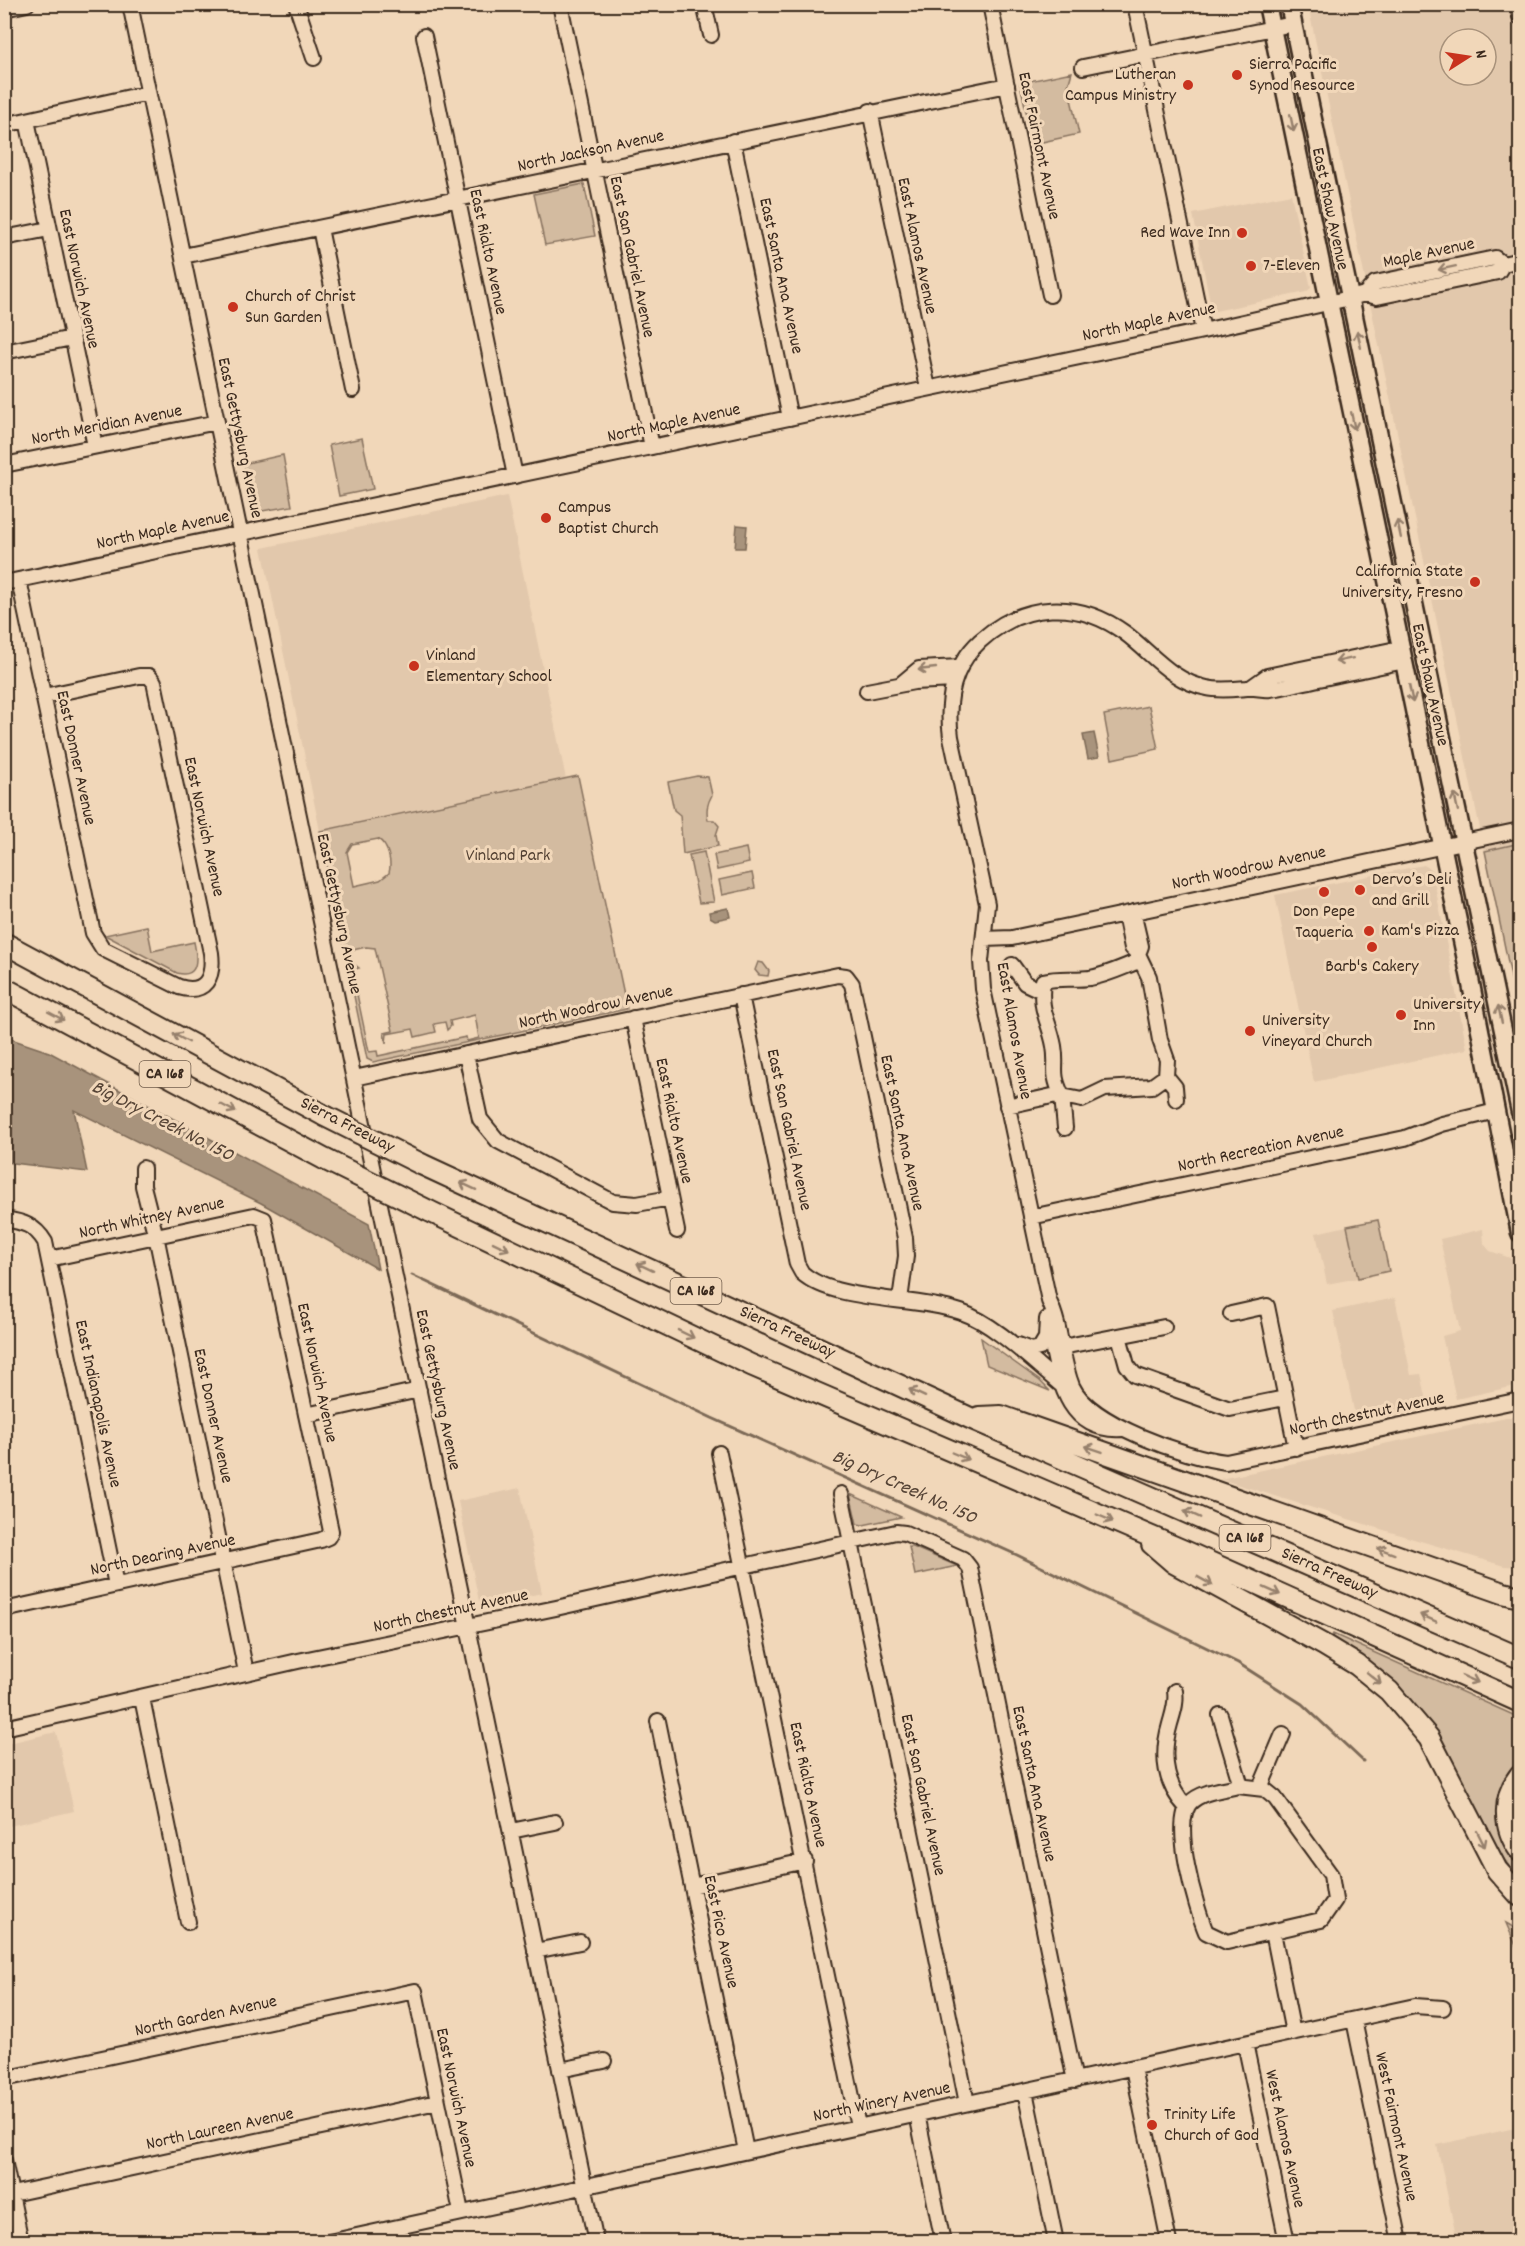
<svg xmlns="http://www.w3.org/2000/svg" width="1525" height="2246" font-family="Dekko,sans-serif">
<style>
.built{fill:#e2c8ac;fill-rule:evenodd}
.green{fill:#d3bba0;stroke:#87725f;stroke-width:1.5;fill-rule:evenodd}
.water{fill:#a8937c;stroke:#7c6956;stroke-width:1.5}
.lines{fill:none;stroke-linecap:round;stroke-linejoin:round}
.stream{stroke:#7c6956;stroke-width:3}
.minor-casing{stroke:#3b2a1e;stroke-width:18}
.major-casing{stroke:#3b2a1e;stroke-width:21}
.highway-casing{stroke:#3b2a1e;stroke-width:24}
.minor{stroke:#f1d7b9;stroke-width:14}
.major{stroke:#f1d7b9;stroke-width:16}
.highway{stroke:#f1d7b9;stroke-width:20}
.highway-bridge-casing{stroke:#3b2a1e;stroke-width:24;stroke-linecap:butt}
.highway-bridge{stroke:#f1d7b9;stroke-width:20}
.oneway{stroke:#96806c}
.poi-dot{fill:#c8321e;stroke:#f1d7b9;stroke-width:2}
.labels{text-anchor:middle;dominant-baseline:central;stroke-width:6;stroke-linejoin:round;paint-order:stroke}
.shield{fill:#f1d7b9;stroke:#725e4c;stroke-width:1.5}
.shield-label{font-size:16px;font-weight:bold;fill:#3b2a1e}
.poi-label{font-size:18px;fill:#3b2a1e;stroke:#f1d7b9;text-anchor:start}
.street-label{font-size:18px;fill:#3b2a1e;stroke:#f1d7b9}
.park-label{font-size:18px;fill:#524032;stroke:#f1d7b9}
.water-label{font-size:20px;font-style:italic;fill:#564436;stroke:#f1d7b9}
</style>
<rect width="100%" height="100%" fill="#f1d7b9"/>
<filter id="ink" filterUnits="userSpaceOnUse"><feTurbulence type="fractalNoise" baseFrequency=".0167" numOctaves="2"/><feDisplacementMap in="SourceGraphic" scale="12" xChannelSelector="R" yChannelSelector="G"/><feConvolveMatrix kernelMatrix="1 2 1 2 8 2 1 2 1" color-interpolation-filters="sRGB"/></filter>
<g filter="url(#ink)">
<!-- built -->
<path class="built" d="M1308,5H1520V1020L1372,312ZM1450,39H1486V75H1450Z
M1291,194L1311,288L1306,292L1215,311L1211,307L1193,214Z
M507,496L566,779L320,831L262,548Z
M1424,865L1432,870L1467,1049L1314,1082L1275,895Z
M1347,1226L1358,1278L1327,1284L1316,1233Z
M1483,1229L1484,1244L1490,1251L1513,1259L1520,1295V1385L1456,1399L1442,1336L1460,1331L1440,1239Z
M1395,1298L1411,1375L1421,1374L1428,1405L1356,1420L1333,1311Z
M1520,1415V1567L1504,1566L1387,1531L1220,1479Z
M520,1488L542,1593L485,1605L479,1601L458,1501Z
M56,1732L74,1811L5,1827V1744Z
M1520,2127V2241H1457L1437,2145Z"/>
<!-- green -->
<path class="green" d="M1072,72L1068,86L1079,134L1033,144L1020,83Z
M584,184L595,236L545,245L534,194Z
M362,438L373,489L339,496L329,445Z
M283,455L292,506L262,511L254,510L243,464Z
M1149,706L1158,749L1112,759L1104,715Z
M578,776L627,1009L373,1062L367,1059L320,831ZM378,839C388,845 392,862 389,873L380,880L354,886L347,852L352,844ZM366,947L375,948L393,1031L384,1033L386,1043L387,1034L413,1029L415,1037L436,1032L434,1024L445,1022L447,1030L451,1026L450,1021L475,1015L479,1038L467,1041L466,1037L378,1056L377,1051L369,1052L352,970L359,968L351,962L348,951Z
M697,776L708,777L712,795C707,804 706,810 708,820H714L719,826L716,835L718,846L683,854L680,815L674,810L668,782Z
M1520,843V1020L1485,851Z
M746,848L749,863L717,870L714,855Z
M704,852L714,902L699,903L689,855Z
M752,873L755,888L722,895L719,880Z
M147,926L152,951L194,942C197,956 200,979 177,973L105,935Z
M758,962L763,963L769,971L768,976L759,975L755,970Z
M1378,1220L1389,1271L1358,1278L1347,1226Z
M981,1338L1040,1381L1050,1391L987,1365Z
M850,1494L901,1517L863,1525L857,1524Z
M909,1547H913L957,1566L915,1575Z
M1333,1634L1520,1718V1763L1508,1778L1503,1835L1520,1864V1881L1500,1854L1450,1757L1421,1712L1383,1674L1330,1640Z
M1506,1923L1520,1931V1955Z"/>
<!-- water -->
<path class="water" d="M737,525L747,526L745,548H735Z
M1094,733L1099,757L1088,759L1083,735Z
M728,908L730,917L715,920L710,917L709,912Z
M5,1037L49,1052L369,1224L378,1269L261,1203L74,1110L87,1172L5,1162Z"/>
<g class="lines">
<!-- stream -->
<path class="stream" d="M412,1275L712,1418L1017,1555L1238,1663L1302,1704L1363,1761"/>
<defs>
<path id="minor" d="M130,4L596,2242
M296,4L314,58
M560,4L652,447
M704,4L711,35
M990,4L1050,295
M1135,4L1203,331
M1518,4L1520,17
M4,9L27,4
M424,36L515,476
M1083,67L1293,24
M870,111L928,388
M27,120L95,446
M4,125L148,93
M733,141L790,418
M320,228L353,390
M4,238L49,229
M183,256L1007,85
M1365,294L1377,297L1498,272L1503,264
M4,352L72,338
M4,465L217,422
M19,580L93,933L103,949L179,987C206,995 214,977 211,953L154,682L149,676H139L44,696
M4,583L1203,331L1350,298L1365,294L1375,283L1495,258L1503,264L1520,260
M1404,661C1373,668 1341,674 1310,681C1297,683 1283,688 1270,689C1263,690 1255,687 1247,688C1234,689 1220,691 1207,688C1171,681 1153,654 1125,633C1078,599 1023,602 980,641C953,666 946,701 951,737L987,904L981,961L983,989L1049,1301C1062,1328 1061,1359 1072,1386C1089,1424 1186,1457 1226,1462L1520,1400
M901,684L919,669L960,667
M1250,688L1267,676L1401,648
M867,691L914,682L954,680
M1125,914L1132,948L1138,954L1141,946L1133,912
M984,939L1012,938L1520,830
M1138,954L1149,977L1160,1040L1167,1060L1166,1076L1152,1086L1105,1089L1082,1100L1062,1096C1050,1070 1058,1070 1054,1046C1049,1019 1039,1012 1043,981C1059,977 1074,980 1090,978C1107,975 1123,967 1139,961
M1012,965L1025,983L1042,991
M741,995L797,1264L802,1273C836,1303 916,1296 961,1312C994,1323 1032,1361 1060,1384
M633,1018L677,1231
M466,1054L480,1119L498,1141L613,1202L637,1204L670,1198
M1166,1076L1175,1087L1176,1099
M354,1078L838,975L846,976L852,984L905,1238L906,1256L900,1300
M1062,1096L1065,1128
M1007,1106L1061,1094
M143,1168V1186L158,1245L246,1672
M1031,1217L1405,1138L1442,1124L1496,1111
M4,1219C23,1222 35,1225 45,1242L116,1585
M1231,1314L1267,1306L1296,1448
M1119,1336L1127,1365L1135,1375L1230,1409L1285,1398
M1018,1345L1031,1350L1040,1348L1046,1338L1047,1319
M1052,1345C1060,1386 1070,1432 1122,1429
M1062,1347L1164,1327
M306,1415L419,1390
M719,1453L858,2126
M841,1494L967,2103
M4,1610L321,1540L328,1537L331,1531L264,1219L254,1215L49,1259
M1175,1691C1177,1703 1173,1713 1170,1724C1161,1755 1164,1784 1187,1808
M142,1698L188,1922
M1220,1715L1241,1786
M658,1721L746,2151
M4,1728L298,1661L556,1608L896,1532L905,1533L963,1559L970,1568L1075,2081
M1238,1786L1264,1789L1275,1798L1331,1875L1335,1900L1321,1920L1227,1942L1206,1932C1196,1908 1171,1823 1190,1803C1201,1791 1223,1790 1238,1786Z
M1260,1788L1283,1734
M511,1831L555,1822
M692,1886L805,1861
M1273,1932L1293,2033
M535,1951L580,1942
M1354,2020L1400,2242
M1245,2043L1287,2242
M1133,2068L1169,2242
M560,2070L604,2061
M4,2079L415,1991L461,2212
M1025,2091L1056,2242
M917,2114L943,2242
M4,2160L21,2242
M12,2194L437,2102
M329,2242L1415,2006L1443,2008"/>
<path id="major" d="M1267,4L1469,974L1520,1233
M1289,4L1520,1112"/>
<path id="highway" d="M4,943L325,1116
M4,988L326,1160
M421,1164L970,1418L1520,1658
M429,1211L751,1365L1189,1553L1520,1702
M979,1417L1001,1416L1503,1593L1520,1597
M1152,1544L1174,1563L1324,1645L1357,1665L1389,1691L1429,1738L1497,1870L1520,1896
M1520,1775C1502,1798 1503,1828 1520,1851"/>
</defs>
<!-- minor casing -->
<use href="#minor" class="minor-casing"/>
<!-- major casing -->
<use href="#major" class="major-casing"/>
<!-- highway casing -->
<use href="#highway" class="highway-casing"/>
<!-- minor -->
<use href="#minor" class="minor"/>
<!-- major -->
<use href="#major" class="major"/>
<!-- highway -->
<use href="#highway" class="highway"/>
<defs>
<path id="highway-bridge" d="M325,1116L421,1164
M326,1160L429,1211"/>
</defs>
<!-- highway-bridge casing -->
<use href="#highway-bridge" class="highway-bridge-casing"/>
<!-- highway-bridge -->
<use href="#highway-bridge" class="highway-bridge"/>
</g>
<!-- one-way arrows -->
<defs><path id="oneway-shaft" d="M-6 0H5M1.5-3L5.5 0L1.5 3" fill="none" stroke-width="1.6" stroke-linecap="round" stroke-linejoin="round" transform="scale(1.5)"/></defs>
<g class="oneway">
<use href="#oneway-shaft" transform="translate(1292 123) rotate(78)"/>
<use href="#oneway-shaft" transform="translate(1447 268) rotate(168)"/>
<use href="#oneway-shaft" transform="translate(1359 339) rotate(-102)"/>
<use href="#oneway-shaft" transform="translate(1353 421) rotate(78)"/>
<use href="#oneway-shaft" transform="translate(1399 529) rotate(-102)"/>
<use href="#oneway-shaft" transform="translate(1344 660) rotate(168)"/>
<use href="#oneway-shaft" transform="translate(927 669) rotate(174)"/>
<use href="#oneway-shaft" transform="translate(1411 694) rotate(78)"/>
<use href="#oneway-shaft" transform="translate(1456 802) rotate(-102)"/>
<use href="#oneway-shaft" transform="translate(1500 1014) rotate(-102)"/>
<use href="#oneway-shaft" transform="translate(56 1016) rotate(28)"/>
<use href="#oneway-shaft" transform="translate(181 1038) rotate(-152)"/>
<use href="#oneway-shaft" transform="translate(228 1108) rotate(28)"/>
<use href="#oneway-shaft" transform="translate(468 1186) rotate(-155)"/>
<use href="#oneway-shaft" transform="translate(501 1246) rotate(26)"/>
<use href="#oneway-shaft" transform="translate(645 1267) rotate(-155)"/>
<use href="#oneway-shaft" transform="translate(686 1334) rotate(26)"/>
<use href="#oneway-shaft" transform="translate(917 1393) rotate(-155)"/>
<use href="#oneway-shaft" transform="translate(1094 1449) rotate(-161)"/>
<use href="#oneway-shaft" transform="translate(960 1456) rotate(23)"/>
<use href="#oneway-shaft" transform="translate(1192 1514) rotate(-156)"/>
<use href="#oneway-shaft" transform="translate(1105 1518) rotate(23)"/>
<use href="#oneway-shaft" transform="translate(1386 1551) rotate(-160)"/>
<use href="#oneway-shaft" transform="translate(1205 1581) rotate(29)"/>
<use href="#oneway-shaft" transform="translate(1272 1591) rotate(24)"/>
<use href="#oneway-shaft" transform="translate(1428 1618) rotate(-156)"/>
<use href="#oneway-shaft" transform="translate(1374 1678) rotate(39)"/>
<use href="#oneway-shaft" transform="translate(1470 1679) rotate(24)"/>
<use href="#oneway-shaft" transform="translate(1481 1839) rotate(63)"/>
</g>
</g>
<!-- markers -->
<g class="poi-dot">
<circle cx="1237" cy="75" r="6"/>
<circle cx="1188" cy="85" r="6"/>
<circle cx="1242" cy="233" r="6"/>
<circle cx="1251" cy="266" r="6"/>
<circle cx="233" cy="307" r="6"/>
<circle cx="546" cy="518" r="6"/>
<circle cx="1475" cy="582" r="6"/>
<circle cx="414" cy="666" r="6"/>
<circle cx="1360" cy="890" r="6"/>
<circle cx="1324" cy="892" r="6"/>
<circle cx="1369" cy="931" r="6"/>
<circle cx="1372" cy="947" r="6"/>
<circle cx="1401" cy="1015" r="6"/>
<circle cx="1250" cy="1031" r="6"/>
<circle cx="1152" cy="2125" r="6"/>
</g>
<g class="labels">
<!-- shield labels -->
<g class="shield">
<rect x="139.5" y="1061" width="51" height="26" rx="4.5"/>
<rect x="670.5" y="1278" width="51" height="26" rx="4.5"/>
<rect x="1219.5" y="1525" width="51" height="26" rx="4.5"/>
</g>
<g class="shield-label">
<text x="165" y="1074">CA 168</text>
<text x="696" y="1291">CA 168</text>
<text x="1245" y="1538">CA 168</text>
</g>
<!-- poi labels -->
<g class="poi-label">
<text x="1249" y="65">Sierra Pacific<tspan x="1249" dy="21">Synod Resource</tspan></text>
<text x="1176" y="75" text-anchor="end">Lutheran<tspan x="1176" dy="21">Campus Ministry</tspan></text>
<text x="1230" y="233" text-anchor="end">Red Wave Inn</text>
<text x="1263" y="266">7-Eleven</text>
<text x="245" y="297">Church of Christ<tspan x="245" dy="21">Sun Garden</tspan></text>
<text x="558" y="508">Campus<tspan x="558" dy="21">Baptist Church</tspan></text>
<text x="1463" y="572" text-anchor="end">California State<tspan x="1463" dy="21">University, Fresno</tspan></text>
<text x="426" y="656">Vinland<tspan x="426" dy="21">Elementary School</tspan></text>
<text x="1372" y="880">Dervo’s Deli<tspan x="1372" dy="21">and Grill</tspan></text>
<text x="1324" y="912" text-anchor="middle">Don Pepe<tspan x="1324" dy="21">Taqueria</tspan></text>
<text x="1381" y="931">Kam's Pizza</text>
<text x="1372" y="967" text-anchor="middle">Barb's Cakery</text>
<text x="1413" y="1005">University<tspan x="1413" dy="21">Inn</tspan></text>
<text x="1262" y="1021">University<tspan x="1262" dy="21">Vineyard Church</tspan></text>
<text x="1164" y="2115">Trinity Life<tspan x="1164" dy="21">Church of God</tspan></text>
</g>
<!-- street labels -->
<g class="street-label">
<text transform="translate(1038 146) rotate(78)">East Fairmont Avenue</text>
<text transform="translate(591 152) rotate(-12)">North Jackson Avenue</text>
<text transform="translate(1329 209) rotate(78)">East Shaw Avenue</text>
<text transform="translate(916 246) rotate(78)">East Alamos Avenue</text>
<text transform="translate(487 252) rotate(78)">East Rialto Avenue</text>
<text transform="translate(1429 254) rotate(-12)">Maple Avenue</text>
<text transform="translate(631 257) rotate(78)">East San Gabriel Avenue</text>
<text transform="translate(780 276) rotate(78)">East Santa Ana Avenue</text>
<text transform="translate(78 279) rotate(78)">East Norwich Avenue</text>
<text transform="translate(1149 323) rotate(-12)">North Maple Avenue</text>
<text transform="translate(674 424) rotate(-12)">North Maple Avenue</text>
<text transform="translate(107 426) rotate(-11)">North Meridian Avenue</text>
<text transform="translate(239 438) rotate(78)">East Gettysburg Avenue</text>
<text transform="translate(163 531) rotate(-12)">North Maple Avenue</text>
<text transform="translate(1429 685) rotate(78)">East Shaw Avenue</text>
<text transform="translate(75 758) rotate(78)">East Donner Avenue</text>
<text transform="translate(203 827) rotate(78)">East Norwich Avenue</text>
<text transform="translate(1249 869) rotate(-12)">North Woodrow Avenue</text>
<text transform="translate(338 914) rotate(78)">East Gettysburg Avenue</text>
<text transform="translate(596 1008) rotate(-12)">North Woodrow Avenue</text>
<text transform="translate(1013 1031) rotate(80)">East Alamos Avenue</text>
<text transform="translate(673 1121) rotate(78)">East Rialto Avenue</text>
<text transform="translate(347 1126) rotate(27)">Sierra Freeway</text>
<text transform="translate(788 1130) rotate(78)">East San Gabriel Avenue</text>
<text transform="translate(901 1133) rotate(78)">East Santa Ana Avenue</text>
<text transform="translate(1261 1150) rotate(-12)">North Recreation Avenue</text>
<text transform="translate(152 1219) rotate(-12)">North Whitney Avenue</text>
<text transform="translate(787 1333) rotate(25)">Sierra Freeway</text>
<text transform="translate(316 1373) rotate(78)">East Norwich Avenue</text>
<text transform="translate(437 1390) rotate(78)">East Gettysburg Avenue</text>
<text transform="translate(97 1404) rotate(78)">East Indianapolis Avenue</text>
<text transform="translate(1367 1415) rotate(-12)">North Chestnut Avenue</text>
<text transform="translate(212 1416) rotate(78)">East Donner Avenue</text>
<text transform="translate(163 1556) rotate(-12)">North Dearing Avenue</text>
<text transform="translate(1329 1574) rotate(24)">Sierra Freeway</text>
<text transform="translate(451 1612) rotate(-12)">North Chestnut Avenue</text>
<text transform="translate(1033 1784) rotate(78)">East Santa Ana Avenue</text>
<text transform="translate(807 1785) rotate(78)">East Rialto Avenue</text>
<text transform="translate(922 1795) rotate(78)">East San Gabriel Avenue</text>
<text transform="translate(720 1932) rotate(78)">East Pico Avenue</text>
<text transform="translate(206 2017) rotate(-12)">North Garden Avenue</text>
<text transform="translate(455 2098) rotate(78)">East Norwich Avenue</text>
<text transform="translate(882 2103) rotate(-12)">North Winery Avenue</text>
<text transform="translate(1395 2127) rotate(78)">West Fairmont Avenue</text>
<text transform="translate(220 2130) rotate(-12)">North Laureen Avenue</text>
<text transform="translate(1284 2139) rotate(78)">West Alamos Avenue</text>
</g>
<!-- park labels -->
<g class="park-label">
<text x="508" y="856">Vinland Park</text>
</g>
<!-- water labels -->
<g class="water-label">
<text transform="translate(162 1122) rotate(27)">Big Dry Creek No. 150</text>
<text transform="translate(904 1488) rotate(24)">Big Dry Creek No. 150</text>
</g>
</g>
<!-- margin -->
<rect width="1525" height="2246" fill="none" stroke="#f1d7b9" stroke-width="24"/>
<rect x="12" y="12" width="1501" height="2222" fill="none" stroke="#3b2a1e" stroke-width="2" filter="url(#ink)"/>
<!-- north arrow -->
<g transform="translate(1468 57) rotate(78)"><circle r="28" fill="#f1d7b9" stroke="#a8927b" stroke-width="1.5"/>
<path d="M0-4.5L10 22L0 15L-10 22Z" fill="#c8321e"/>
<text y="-9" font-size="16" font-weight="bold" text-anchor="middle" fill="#3b2a1e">N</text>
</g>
</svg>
